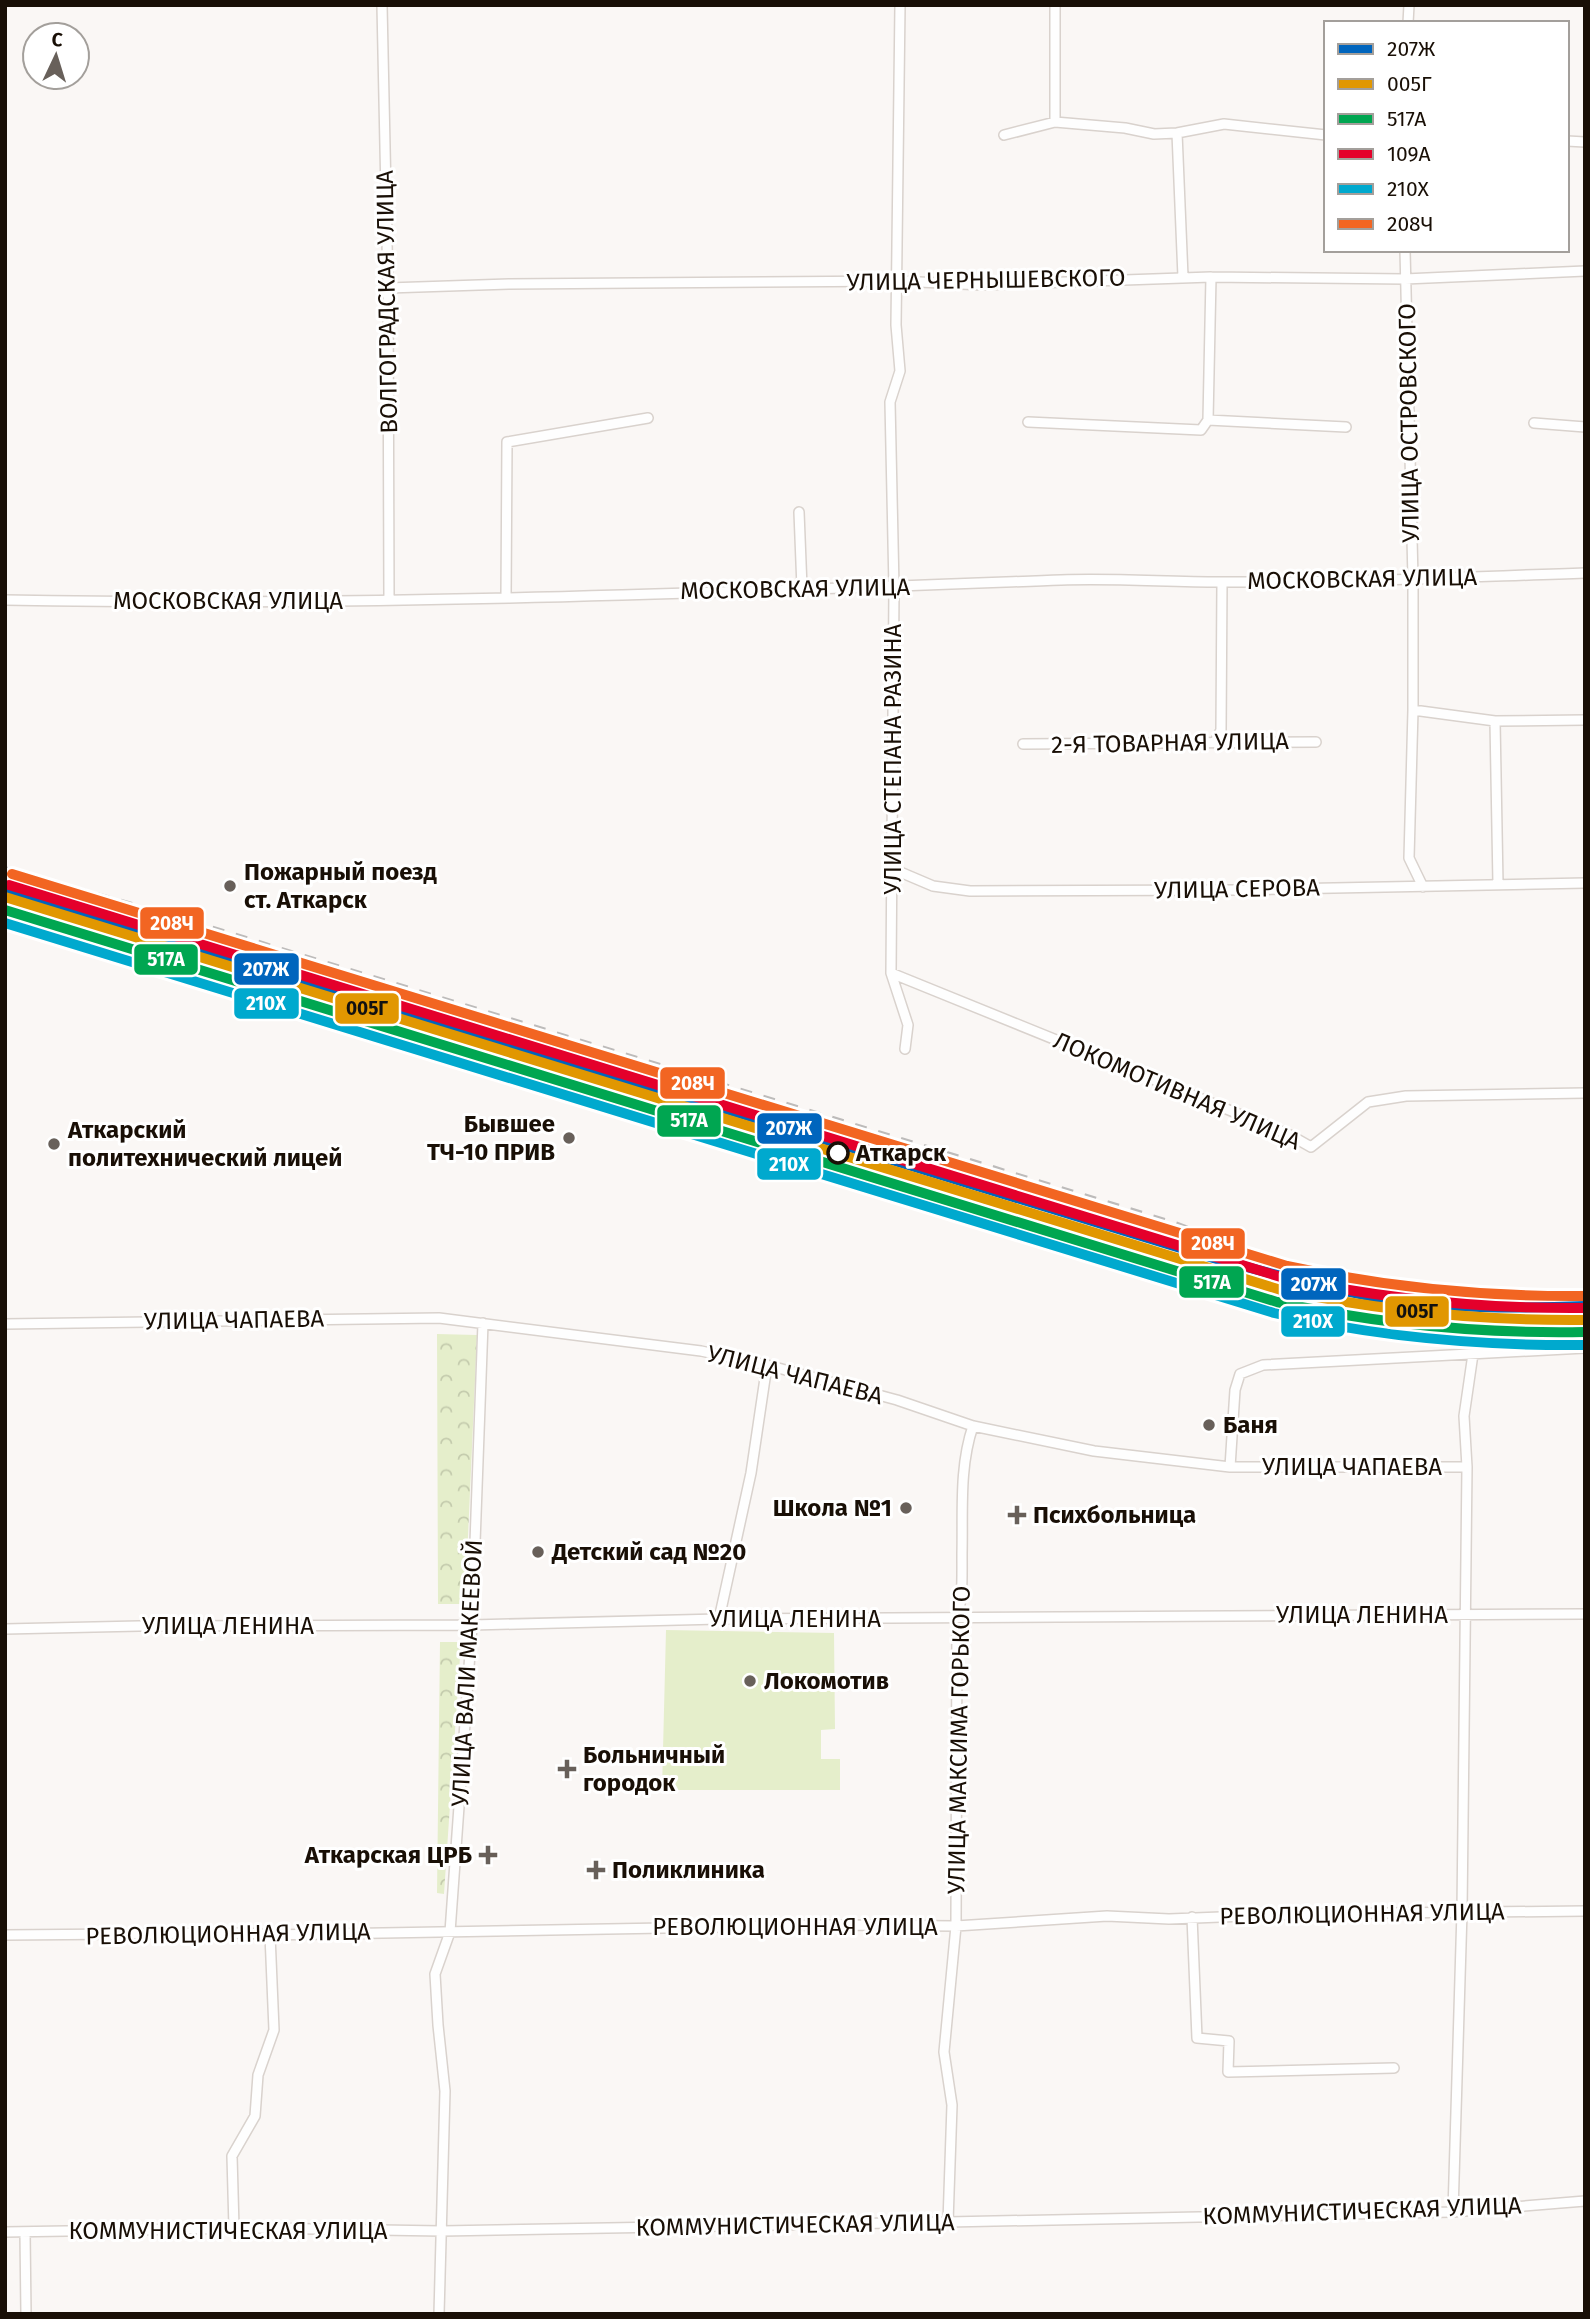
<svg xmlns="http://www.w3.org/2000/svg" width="1590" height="2319" font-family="'Fira Sans',sans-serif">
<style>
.park{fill:url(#park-crowns)}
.pitch{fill:#e5eecb}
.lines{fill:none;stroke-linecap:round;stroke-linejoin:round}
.minor-casing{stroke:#d9d2cd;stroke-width:12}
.minor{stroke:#fefefe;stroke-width:9}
.rail{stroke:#bdbbba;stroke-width:3.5;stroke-dasharray:12 12;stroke-linecap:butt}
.rail-1-casing{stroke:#fff;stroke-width:16}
.rail-2-casing{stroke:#fff;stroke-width:16}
.rail-3-casing{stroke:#fff;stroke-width:16}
.rail-4-casing{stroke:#fff;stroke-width:16}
.rail-5-casing{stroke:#fff;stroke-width:16}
.rail-6-casing{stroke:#fff;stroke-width:16}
.rail-1{stroke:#0065bd;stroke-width:10}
.rail-2{stroke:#e19701;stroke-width:10}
.rail-3{stroke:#00a651;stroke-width:10}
.rail-4{stroke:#e4002b;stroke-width:10}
.rail-5{stroke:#00a9ce;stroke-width:10}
.rail-6{stroke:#f26522;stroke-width:10}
.poi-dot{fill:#68605a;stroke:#fff;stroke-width:2.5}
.stop-dot{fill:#fff;stroke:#190f06;stroke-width:3.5}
.labels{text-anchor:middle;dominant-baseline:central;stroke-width:6;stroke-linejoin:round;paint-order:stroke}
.street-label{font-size:24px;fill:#190f06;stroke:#fff}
.poi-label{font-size:24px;font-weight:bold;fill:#190f06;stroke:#fff;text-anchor:start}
.stop-label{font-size:24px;font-weight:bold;fill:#190f06;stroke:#fff;text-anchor:start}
.line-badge{stroke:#fff;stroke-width:2.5}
.badge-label{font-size:19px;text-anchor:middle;font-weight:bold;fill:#fff}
.pale-badge-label{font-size:19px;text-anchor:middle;font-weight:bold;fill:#111}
</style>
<defs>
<pattern id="park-crowns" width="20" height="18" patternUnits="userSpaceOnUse" patternTransform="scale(1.75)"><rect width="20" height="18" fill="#e5eecb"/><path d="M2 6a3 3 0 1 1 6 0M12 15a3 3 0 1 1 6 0" fill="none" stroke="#c4cbad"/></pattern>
</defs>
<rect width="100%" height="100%" fill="#faf7f5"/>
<!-- park -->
<path class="park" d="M437,1334L477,1335L465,1604H438Z
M440,1642H461L444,1894L437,1893Z"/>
<!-- pitch -->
<path class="pitch" d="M666,1630L834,1633L835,1729L821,1730V1759H840V1790H662Z"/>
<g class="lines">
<defs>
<path id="minor" d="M382,5L388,288L389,599
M900,5L896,325L900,371L890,402L894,588L891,973L908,1025L905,1049
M1408,23L1409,5
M1055,122V5
M1177,133L1183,277
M1004,135L1055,122L1125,128L1154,134L1177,133L1224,124L1326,135
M1567,141L1585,142
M1405,250L1413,579V710L1409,858L1423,887
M388,288L509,284L898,281L982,285L1211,277L1405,279L1585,271
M1208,420L1211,277
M1028,422L1201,430L1208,420L1346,427
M1534,423L1585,427
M799,512L802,588
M506,598L507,442L648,418
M5,600C357,607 709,593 1061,580C1114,578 1167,582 1220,582C1341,583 1463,577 1585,573
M1413,710L1495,721L1585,720
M1495,721L1498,884
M1215,742L1221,730L1222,582
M1023,744L1316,742
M893,869L933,886L970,891L1239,890L1585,883
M891,973L1288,1134L1311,1147L1368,1102L1406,1096L1585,1093
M5,1324L439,1318L701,1351L767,1365L897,1400L973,1426L1094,1451L1230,1467H1467L1464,1416L1473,1354
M1230,1467L1235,1390L1240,1374L1263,1365L1585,1348
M719,1619L751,1473L767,1365
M5,1629L139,1626L472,1625L719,1619L1585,1614
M1192,1917L1197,2038L1229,2041L1228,2072L1394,2068
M5,1935L246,1933L270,1935L836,1925L956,1926L1107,1916L1169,1919L1296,1914L1585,1911
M1453,2212L1462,1911L1467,1467
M948,2222L952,2105L944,2052L956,1926L957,1618C963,1597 962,1577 962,1554C963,1512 959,1467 973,1426
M234,2228L232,2156L255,2116L258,2075L274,2030L270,1935
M5,2232L250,2228L442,2231L948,2222L1453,2212L1585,2201
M25,2232L26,2314
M439,2314L445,2091L438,2025L435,1974L450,1932L472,1625L483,1323"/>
</defs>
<!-- minor casing -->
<use href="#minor" class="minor-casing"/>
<!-- minor -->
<use href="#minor" class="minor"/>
<!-- rail -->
<path class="rail" d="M5,868L172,915L1176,1223L1325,1278L1363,1287L1434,1297L1503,1301L1585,1299"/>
<defs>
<path id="rail-1" d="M5,889L1213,1258C1269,1273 1324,1288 1381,1298C1448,1309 1517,1309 1585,1306"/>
<path id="rail-2" d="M5,897L1281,1290C1382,1311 1482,1321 1585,1320"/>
<path id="rail-3" d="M5,910L1277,1302C1379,1324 1481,1334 1585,1332"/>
<path id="rail-4" d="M9,885L1284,1278C1384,1299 1483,1309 1585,1308"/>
<path id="rail-5" d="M5,923L1274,1313C1376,1337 1480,1346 1585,1345"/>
<path id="rail-6" d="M12,874L1287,1266C1386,1287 1484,1297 1585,1296"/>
</defs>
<!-- rail-1 casing -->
<use href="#rail-1" class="rail-1-casing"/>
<!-- rail-2 casing -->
<use href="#rail-2" class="rail-2-casing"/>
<!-- rail-3 casing -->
<use href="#rail-3" class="rail-3-casing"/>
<!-- rail-4 casing -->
<use href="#rail-4" class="rail-4-casing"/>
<!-- rail-5 casing -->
<use href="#rail-5" class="rail-5-casing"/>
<!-- rail-6 casing -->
<use href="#rail-6" class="rail-6-casing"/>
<!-- rail-1 -->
<use href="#rail-1" class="rail-1"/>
<!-- rail-2 -->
<use href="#rail-2" class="rail-2"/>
<!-- rail-3 -->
<use href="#rail-3" class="rail-3"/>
<!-- rail-4 -->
<use href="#rail-4" class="rail-4"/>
<!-- rail-5 -->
<use href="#rail-5" class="rail-5"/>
<!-- rail-6 -->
<use href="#rail-6" class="rail-6"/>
</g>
<!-- markers -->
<g class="poi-dot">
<circle cx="230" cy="886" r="7"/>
<circle cx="569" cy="1138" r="7"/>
<circle cx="54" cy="1144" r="7"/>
<circle cx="1209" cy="1425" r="7"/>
<circle cx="906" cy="1508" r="7"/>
<path d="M1013.5 1504.5h7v7h7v7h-7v7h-7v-7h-7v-7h7z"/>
<circle cx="538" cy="1552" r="7"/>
<circle cx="750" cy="1681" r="7"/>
<path d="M563.5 1758.5h7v7h7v7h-7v7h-7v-7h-7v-7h7z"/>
<path d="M484.5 1844.5h7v7h7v7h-7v7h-7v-7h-7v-7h7z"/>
<path d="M592.5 1859.5h7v7h7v7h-7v7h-7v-7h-7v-7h7z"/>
</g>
<circle class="stop-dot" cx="838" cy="1153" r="10"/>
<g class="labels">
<!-- street labels -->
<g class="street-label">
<text transform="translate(986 280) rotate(-1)">УЛИЦА ЧЕРНЫШЕВСКОГО</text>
<text transform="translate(387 302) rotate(-91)">ВОЛГОГРАДСКАЯ УЛИЦА</text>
<text transform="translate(1409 423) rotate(-91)">УЛИЦА ОСТРОВСКОГО</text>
<text transform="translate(1362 579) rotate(-1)">МОСКОВСКАЯ УЛИЦА</text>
<text transform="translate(795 589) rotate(-1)">МОСКОВСКАЯ УЛИЦА</text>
<text x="228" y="601">МОСКОВСКАЯ УЛИЦА</text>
<text transform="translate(1170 743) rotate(-1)">2-Я ТОВАРНАЯ УЛИЦА</text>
<text transform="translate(893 759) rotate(-90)">УЛИЦА СТЕПАНА РАЗИНА</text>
<text transform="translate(1237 889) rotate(-1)">УЛИЦА СЕРОВА</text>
<text transform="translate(1177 1091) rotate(23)">ЛОКОМОТИВНАЯ УЛИЦА</text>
<text transform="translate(234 1320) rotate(-1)">УЛИЦА ЧАПАЕВА</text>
<text transform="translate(795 1375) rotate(14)">УЛИЦА ЧАПАЕВА</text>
<text x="1352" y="1467">УЛИЦА ЧАПАЕВА</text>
<text x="1362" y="1615">УЛИЦА ЛЕНИНА</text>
<text x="795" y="1619">УЛИЦА ЛЕНИНА</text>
<text x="228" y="1626">УЛИЦА ЛЕНИНА</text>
<text transform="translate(467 1673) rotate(-87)">УЛИЦА ВАЛИ МАКЕЕВОЙ</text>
<text transform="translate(959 1740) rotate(-89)">УЛИЦА МАКСИМА ГОРЬКОГО</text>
<text transform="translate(1362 1914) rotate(-1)">РЕВОЛЮЦИОННАЯ УЛИЦА</text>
<text x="795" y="1927">РЕВОЛЮЦИОННАЯ УЛИЦА</text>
<text transform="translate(228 1934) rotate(-1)">РЕВОЛЮЦИОННАЯ УЛИЦА</text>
<text transform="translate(1362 2211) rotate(-2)">КОММУНИСТИЧЕСКАЯ УЛИЦА</text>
<text transform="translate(795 2225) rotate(-1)">КОММУНИСТИЧЕСКАЯ УЛИЦА</text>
<text x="228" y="2231">КОММУНИСТИЧЕСКАЯ УЛИЦА</text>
</g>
<!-- poi labels -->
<g class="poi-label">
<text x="244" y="872">Пожарный поезд<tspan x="244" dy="28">ст. Аткарск</tspan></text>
<text x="555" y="1124" text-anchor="end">Бывшее<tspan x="555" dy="28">ТЧ-10 ПРИВ</tspan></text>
<text x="68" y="1130">Аткарский<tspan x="68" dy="28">политехнический лицей</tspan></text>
<text x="1223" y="1425">Баня</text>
<text x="892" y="1508" text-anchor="end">Школа №1</text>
<text x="1033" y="1515">Психбольница</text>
<text x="552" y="1552">Детский сад №20</text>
<text x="764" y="1681">Локомотив</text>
<text x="583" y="1755">Больничный<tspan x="583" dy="28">городок</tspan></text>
<text x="472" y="1855" text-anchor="end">Аткарская ЦРБ</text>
<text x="612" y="1870">Поликлиника</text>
</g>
<!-- stop labels -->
<g class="stop-label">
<text x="856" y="1153">Аткарск</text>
</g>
</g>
<g class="line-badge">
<rect x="139" y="906" width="66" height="34" rx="7" fill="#f26522"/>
<rect x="133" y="943" width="66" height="33" rx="7" fill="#00a651"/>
<rect x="233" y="952" width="67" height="34" rx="7" fill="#0065bd"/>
<rect x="233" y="987" width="67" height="33" rx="7" fill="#00a9ce"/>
<rect x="334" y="992" width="66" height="33" rx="7" fill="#e19701"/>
<rect x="659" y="1066" width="67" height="34" rx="7" fill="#f26522"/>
<rect x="656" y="1104" width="66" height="34" rx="7" fill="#00a651"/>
<rect x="756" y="1112" width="67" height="33" rx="7" fill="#0065bd"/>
<rect x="756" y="1147" width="66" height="34" rx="7" fill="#00a9ce"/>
<rect x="1180" y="1227" width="66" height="33" rx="7" fill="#f26522"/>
<rect x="1178" y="1265" width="67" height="34" rx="7" fill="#00a651"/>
<rect x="1280" y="1267" width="67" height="34" rx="7" fill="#0065bd"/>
<rect x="1384" y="1295" width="66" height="33" rx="7" fill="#e19701"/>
<rect x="1280" y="1305" width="66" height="33" rx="7" fill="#00a9ce"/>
</g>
<g class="badge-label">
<text x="172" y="930">208Ч</text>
<text x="166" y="966">517А</text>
<text x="266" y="976">207Ж</text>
<text x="266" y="1010">210Х</text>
<text x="693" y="1090">208Ч</text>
<text x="689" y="1127">517А</text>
<text x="789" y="1135">207Ж</text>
<text x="789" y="1171">210Х</text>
<text x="1213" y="1250">208Ч</text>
<text x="1212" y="1289">517А</text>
<text x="1314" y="1291">207Ж</text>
<text x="1313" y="1328">210Х</text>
</g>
<g class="pale-badge-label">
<text x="367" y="1015">005Г</text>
<text x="1417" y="1318">005Г</text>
</g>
<!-- border -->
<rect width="1590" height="2319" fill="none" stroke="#190f06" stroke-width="14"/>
<!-- legend -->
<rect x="1324" y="21" width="245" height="231" fill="#ffffff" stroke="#a39f9b" stroke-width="2"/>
<rect x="1338" y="44" width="35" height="10" fill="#0065bd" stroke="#a39f9b" stroke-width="2"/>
<text x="1387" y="56" font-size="21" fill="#190f06">207Ж</text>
<rect x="1338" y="79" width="35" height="10" fill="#e19701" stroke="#a39f9b" stroke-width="2"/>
<text x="1387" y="91" font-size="21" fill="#190f06">005Г</text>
<rect x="1338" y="114" width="35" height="10" fill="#00a651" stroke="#a39f9b" stroke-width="2"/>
<text x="1387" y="126" font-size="21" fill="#190f06">517А</text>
<rect x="1338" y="149" width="35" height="10" fill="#e4002b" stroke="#a39f9b" stroke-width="2"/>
<text x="1387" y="161" font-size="21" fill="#190f06">109А</text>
<rect x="1338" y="184" width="35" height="10" fill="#00a9ce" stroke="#a39f9b" stroke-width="2"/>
<text x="1387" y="196" font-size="21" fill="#190f06">210Х</text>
<rect x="1338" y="219" width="35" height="10" fill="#f26522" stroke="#a39f9b" stroke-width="2"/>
<text x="1387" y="231" font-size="21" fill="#190f06">208Ч</text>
<!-- north arrow -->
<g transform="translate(56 56) rotate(4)"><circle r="33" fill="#ffffff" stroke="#a39f9b" stroke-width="2"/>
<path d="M0-5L12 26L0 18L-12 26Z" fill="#68605a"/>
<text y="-10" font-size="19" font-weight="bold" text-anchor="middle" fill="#190f06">С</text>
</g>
</svg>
